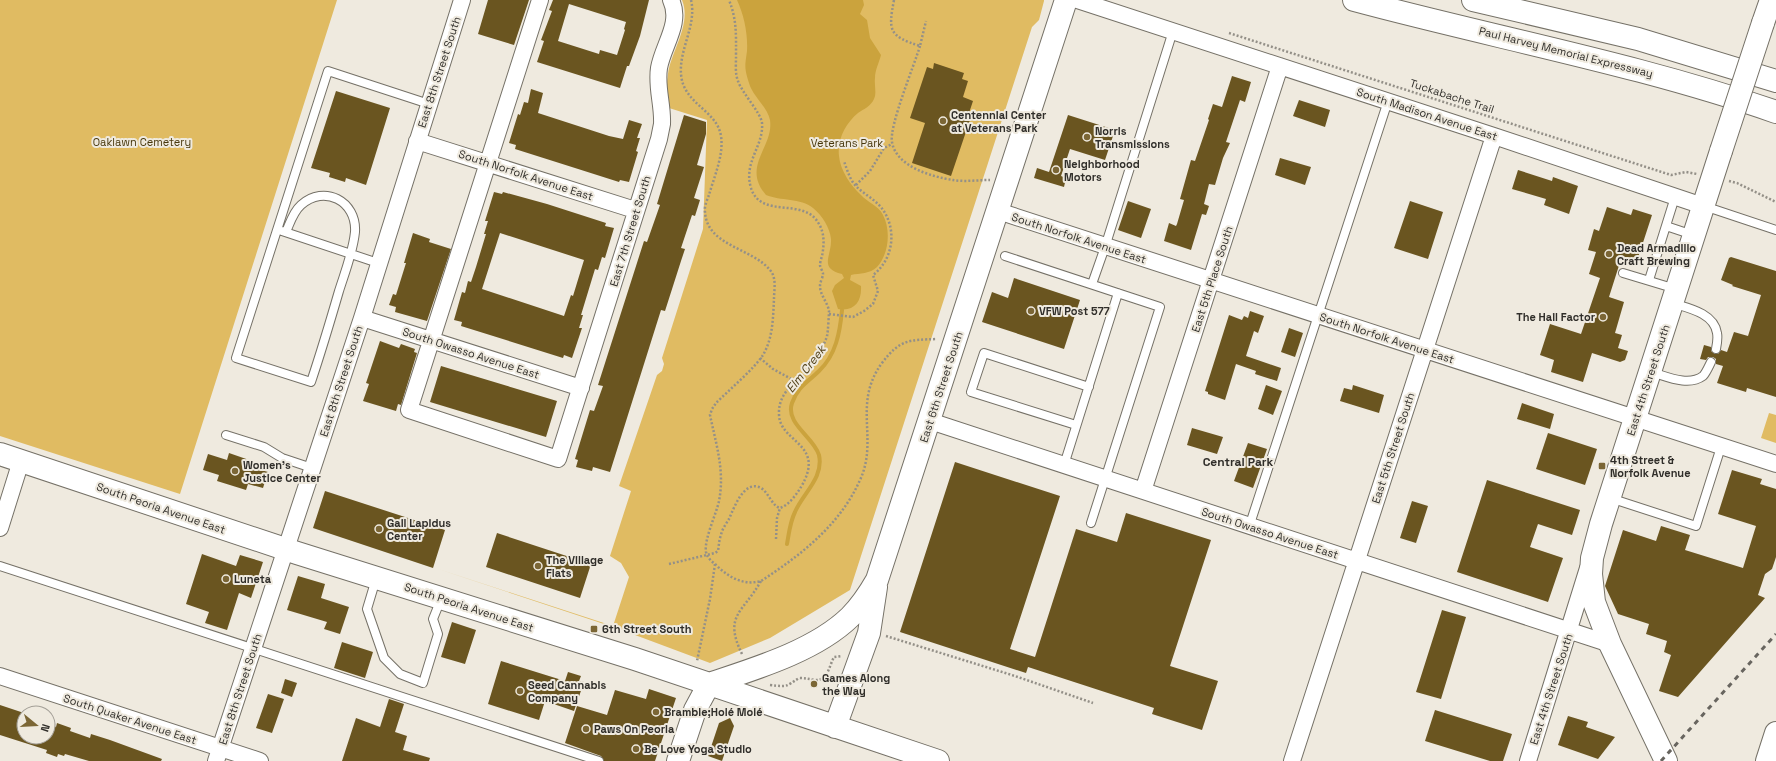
<svg xmlns="http://www.w3.org/2000/svg" width="1776" height="761" font-family="'Space Grotesk',sans-serif">
<style>
.green{fill:#e0bb62}
.water{fill:#cba33d}
.lines{fill:none;stroke-linecap:round;stroke-linejoin:round}
.stream{stroke:#cba33d;stroke-width:4}
.building{fill:#6a5520;fill-rule:evenodd}
.lane-casing{stroke:#757167;stroke-width:10}
.street-casing{stroke:#757167;stroke-width:18}
.secondary-casing{stroke:#757167;stroke-width:24}
.highway-casing{stroke:#757167;stroke-width:24}
.path{stroke:#949088;stroke-width:2.5;stroke-dasharray:2 2;stroke-linecap:butt}
.lane{stroke:#fff;stroke-width:8}
.street{stroke:#fff;stroke-width:16}
.secondary{stroke:#fff;stroke-width:22}
.highway{stroke:#fff;stroke-width:22}
.rail{stroke:#68655f;stroke-width:3;stroke-dasharray:5 5;stroke-linecap:butt}
.secondary-bridge-casing{stroke:#757167;stroke-width:24;stroke-linecap:butt}
.secondary-bridge{stroke:#fff;stroke-width:22}
.poi-dot{fill:#7b6635;stroke:#efeadf;stroke-width:1.5}
.labels{text-anchor:middle;dominant-baseline:central;stroke-width:4;stroke-linejoin:round;paint-order:stroke}
.street-label{font-size:11px;fill:#302e2a;stroke:#efeadf}
.poi-label{font-size:11px;font-weight:bold;fill:#302e2a;stroke:#efeadf;text-anchor:start}
.park-label{font-size:11px;fill:#48380d;stroke:#efeadf}
.water-label{font-size:12px;font-style:italic;fill:#503f16;stroke:#efeadf}
.neighbourhood-label{font-size:12px;font-weight:bold;fill:#302e2a;stroke:#efeadf}
</style>
<rect width="100%" height="100%" fill="#efeadf"/>
<!-- green -->
<path class="green" d="M0,0H337L180,494L0,436Z
M682,0H1044V1L1039,20L1032,27L850,590L770,638L710,663L619,629L438,569L613,626L629,577L621,563L610,556L631,491L619,486L657,375L662,371L664,364L662,358L703,229L707,120L669,108C667,97 666,86 668,74C671,51 692,24 682,0Z
M1769,413L1776,415V443L1761,438Z"/>
<!-- water -->
<path class="water" d="M737,0H863L864,5L860,14L867,20L870,38L881,55C879,63 875,70 875,78C874,85 877,93 874,99C871,106 864,109 858,113C846,123 837,139 839,156C840,170 851,186 861,195C868,203 878,205 883,215C891,230 889,254 877,267C870,274 860,273 851,275L850,280L861,286C862,302 854,312 838,309L832,291L835,285L844,278L842,274C818,268 832,256 831,239C830,228 822,215 813,208C801,198 780,201 766,195C741,166 774,147 770,120C767,106 753,97 749,83C744,67 745,66 747,51C748,34 744,15 737,0Z"/>
<g class="lines">
<!-- stream -->
<path class="stream" d="M787,544C789,533 790,522 795,512C803,493 824,478 819,455C814,437 785,424 792,403C798,386 808,382 819,371C836,355 840,332 842,310"/>
</g>
<!-- building -->
<path class="building" d="M488,0H529L514,45L478,34Z
M553,0H649L640,36L629,66H627L620,88L537,62L544,41L541,40L552,11L549,10ZM569,4L626,22L624,29L625,30L617,55L600,50L599,54L558,41Z
M934,63L964,73L962,79L968,81L963,97L973,101L969,113L972,114L951,176L912,163L925,123L910,118L927,67L933,69Z
M1232,76L1251,82L1245,102L1240,100L1226,142L1230,143L1223,158L1215,185L1209,184L1204,204L1209,206L1206,215L1202,214L1191,250L1164,241L1169,223L1176,226L1177,224L1184,200L1180,199L1191,160L1195,161L1209,120L1208,119L1213,104L1222,107Z
M531,89L543,93L538,113L609,136L623,139L629,120L642,124L637,138H640L636,151L638,152L629,182L620,180L619,182L575,168L515,149L516,145L509,143L518,114L520,115L524,102L528,103Z
M336,91L390,108L366,185L346,178L345,182L329,177L330,173L311,168Z
M1299,100L1330,110L1325,127L1293,116Z
M684,115L706,122V134L697,165L704,167L694,198L700,200L695,216L692,215L681,248L685,249L681,261L665,311L661,310L610,472L593,467L592,471L576,467L578,460L575,459L590,410L594,411L603,386L598,385L644,241L647,242L660,205L657,204Z
M1068,115L1115,130L1105,160L1070,149L1061,176L1066,178L1064,187L1034,178L1037,168L1049,172Z
M1280,158L1311,167L1305,185L1275,175Z
M1518,170L1552,181L1553,177L1578,186L1569,214L1544,205L1546,199L1512,189Z
M494,192L502,194L503,192L547,204L606,223L605,226L614,228L605,258L602,257L598,270L595,269L581,315H583L579,328H582L572,358L564,355L563,358L461,326L462,322L454,320L462,292L465,293L468,281L471,282L476,267L486,234H484L488,221H485ZM500,233L584,260L573,296L571,295L564,316L482,289Z
M1128,201L1151,209L1141,238L1118,230Z
M1410,201L1443,212L1428,259L1394,248Z
M1607,207L1631,215L1633,209L1652,215L1637,261L1622,256L1609,297L1624,302L1615,333L1622,335L1618,348L1628,351L1625,360L1620,362L1592,353L1583,382L1551,372L1554,360L1540,355L1550,324L1581,334L1600,278L1589,274L1596,252L1588,250L1594,229L1599,231Z
M413,233L430,239L429,242L451,249L427,321L395,312L396,307L389,305L393,294L396,295L406,263H404Z
M1731,257L1776,271V397L1747,388L1746,392L1717,383L1723,366L1716,364V359L1713,357H1708L1706,360L1700,359L1704,345L1711,347V351L1715,354H1718L1721,350L1727,352L1734,332L1748,336L1761,295L1732,286L1733,285L1721,280L1729,258Z
M1014,278L1080,300L1064,349L982,322L992,292L1008,298Z
M1250,311L1264,316L1258,333L1254,331L1246,356L1281,368L1277,381L1255,374L1256,371L1236,364L1225,400L1208,394V392L1205,391L1229,315L1242,320L1244,316L1248,318Z
M1289,328L1303,333L1295,357L1281,352Z
M380,341L399,348L401,344L415,349L414,352L417,353L401,405L398,404L396,411L363,401L369,384L366,383Z
M441,366L557,401L546,437L430,402Z
M1266,385L1282,391L1273,415L1258,409Z
M1353,385L1384,395L1379,413L1340,401L1344,388L1352,390Z
M1522,403L1554,414L1550,429L1517,419Z
M1192,428L1223,437L1217,454L1187,445Z
M1548,433L1597,449L1585,485L1536,469Z
M1248,443L1267,449L1253,488L1234,481Z
M229,453L252,461L250,467L268,472L263,488L248,484L246,490L217,481L219,475L203,470L208,454L227,460Z
M955,462L1060,496L1010,649L1035,657L1076,529L1117,542L1126,513L1211,540L1170,666L1218,681L1202,730L1152,714L1154,708L1028,667L1026,673L900,632Z
M1732,470L1762,479L1760,484L1776,489V557L1772,569L1765,574L1758,595L1765,598L1678,697L1659,691L1671,655L1664,652L1667,641L1646,634L1649,624L1618,614L1605,586L1623,530L1656,541L1661,526L1690,535L1685,550L1743,568L1756,526L1718,514Z
M1487,480L1580,510L1572,535L1538,524L1530,547L1563,558L1548,602L1457,572Z
M325,491L445,530L433,568L313,528Z
M1412,501L1428,506L1416,543L1400,538Z
M497,533L591,564L580,598L486,567Z
M202,554L236,566L240,555L263,562L251,598L239,593L227,630L205,623L209,612L186,604Z
M298,576L325,584L321,598L349,607L340,634L324,629L327,622L287,610Z
M1442,610L1466,617L1441,699L1416,692Z
M452,622L476,630L465,664L441,657Z
M342,642L373,652L365,678L334,668Z
M501,661L565,681L568,672L581,676L579,681L584,682L574,711L545,701L539,720L488,704Z
M285,679L297,683L292,697L281,693Z
M649,689L676,698L655,761H604L601,756L565,743L577,706L607,715L615,690L646,699Z
M268,694L284,699L272,733L256,728Z
M389,699L404,704L395,732L407,736L403,750L430,758L429,761H342L356,718L380,727Z
M0,705L24,713V737H50L54,726L56,727L57,723L71,728L70,731L90,738L91,734L110,740L162,759L161,761H89L65,754L64,756L58,754L57,757L46,753L47,750L0,735Z
M1435,710L1512,734L1503,761H1490L1425,741Z
M1568,716L1588,722L1586,727L1615,737L1598,759L1558,745Z
M730,718L734,726L722,761L708,756L719,723Z"/>
<g class="lines">
<defs>
<path id="lane" d="M1704,206L1776,230
M1666,226L1693,235
M282,231L378,263
M286,232C290,223 293,212 301,205C324,184 357,201 355,232C353,252 345,272 339,291C330,322 321,352 311,382L236,358L328,71L429,104
M1005,256L1160,307L1091,523
M1623,273L1676,289
M1649,280L1675,197
M1092,284L1105,247L1173,31
M1672,303C1688,308 1714,313 1717,333C1718,338 1717,344 1716,349
M1651,372C1666,376 1688,387 1703,376C1706,373 1709,366 1711,362
M1076,425L971,392L984,353L1089,387
M226,435L264,447L282,458L312,468
M1064,465L1118,293
M1610,498L1696,526L1721,447
M1249,527L1388,101
M0,566L599,761
M376,579L367,609L384,658L400,674L423,683L438,634L433,619L441,599"/>
<path id="street" d="M540,0L409,410L558,459L659,139C660,134 661,129 662,124C663,105 656,87 659,68C663,45 682,23 671,0
M1077,0L1494,136L1703,206
M417,141L635,210
M998,211L1776,464
M362,318L581,388
M930,421L1610,644
M1143,491L1280,66
M0,528L21,461
M0,676L260,761
M216,761L362,318L462,0
M1292,761L1494,136
M1528,761L1588,568"/>
<path id="secondary" d="M1763,23L1771,0
M0,454L297,553L635,659L938,761
M835,727L869,633L876,587
M678,761L695,710L709,684C754,669 815,651 850,617C861,606 869,594 877,580L1066,0
M1666,761L1610,644L1594,602L1591,574L1592,558L1601,524L1721,151
M1767,761L1776,733"/>
<path id="highway" d="M1354,0C1495,38 1638,64 1776,112
M1473,0L1638,39L1776,81"/>
</defs>
<!-- lane casing -->
<use href="#lane" class="lane-casing"/>
<!-- street casing -->
<use href="#street" class="street-casing"/>
<!-- secondary casing -->
<use href="#secondary" class="secondary-casing"/>
<!-- highway casing -->
<use href="#highway" class="highway-casing"/>
<!-- path -->
<path class="path" d="M691,0C697,25 679,49 681,74C683,104 717,110 721,136C724,155 714,177 709,195C707,200 704,207 705,212C707,246 752,248 770,270C777,278 774,290 774,299C773,318 773,338 763,355C754,369 729,390 716,403L712,409L710,415C716,444 725,471 719,501C716,515 704,539 706,552C707,557 711,561 715,564L710,599L697,661
M894,0C888,31 889,36 920,46L926,21
M1229,33L1671,175L1686,172L1697,174
M920,46C914,66 889,126 892,142C896,167 933,177 953,180C965,182 978,180 990,180
M1729,181L1737,183L1776,202
M856,185L870,171L884,148L892,144
M829,314L853,317L864,311L873,304L878,291L873,275C894,259 898,227 880,206C871,196 857,191 851,179C848,173 846,167 844,161
M760,358L773,369L795,381
M776,539L777,518L780,508
M669,564L715,553L718,551C719,545 719,540 721,535C722,529 726,524 729,519C734,508 744,479 761,488C769,493 772,506 780,508C789,505 796,495 801,487C827,443 779,443 779,414C778,390 800,380 813,366C815,364 827,338 827,336C828,333 829,313 829,311C828,303 820,295 820,286C820,282 823,277 823,274C823,271 820,268 820,265C820,263 821,259 822,256C824,246 825,234 819,224C804,196 761,220 751,188C743,162 764,146 762,123C761,113 742,93 738,81C735,74 736,64 736,57C736,35 737,20 729,0
M715,564C728,577 743,586 761,581C801,555 840,525 860,480C879,439 852,404 882,363C900,339 909,340 937,339
M886,636L1015,676L1093,703
M742,654C723,615 743,613 761,581
M770,685C788,687 785,687 799,678C805,678 809,679 815,680C828,681 829,666 834,657L842,656"/>
<!-- lane -->
<use href="#lane" class="lane"/>
<!-- street -->
<use href="#street" class="street"/>
<!-- secondary -->
<use href="#secondary" class="secondary"/>
<!-- highway -->
<use href="#highway" class="highway"/>
<!-- rail -->
<path class="rail" d="M1661,761L1776,634"/>
<defs>
<path id="secondary-bridge" d="M1721,151L1763,23"/>
</defs>
<!-- secondary-bridge casing -->
<use href="#secondary-bridge" class="secondary-bridge-casing"/>
<!-- secondary-bridge -->
<use href="#secondary-bridge" class="secondary-bridge"/>
</g>
<!-- markers -->
<g class="poi-dot">
<circle cx="943" cy="121" r="4"/>
<circle cx="1087" cy="137" r="4"/>
<circle cx="1056" cy="170" r="4"/>
<circle cx="1609" cy="254" r="4"/>
<circle cx="1031" cy="311" r="4"/>
<circle cx="1603" cy="317" r="4"/>
<rect x="1598" y="462" width="8" height="8" rx="2"/>
<circle cx="235" cy="471" r="4"/>
<circle cx="379" cy="529" r="4"/>
<circle cx="538" cy="566" r="4"/>
<circle cx="226" cy="579" r="4"/>
<rect x="590" y="625" width="8" height="8" rx="2"/>
<circle cx="814" cy="684" r="4"/>
<circle cx="520" cy="691" r="4"/>
<circle cx="656" cy="712" r="4"/>
<circle cx="586" cy="729" r="4"/>
<circle cx="636" cy="749" r="4"/>
</g>
<g class="labels">
<!-- street labels -->
<g class="street-label">
<text transform="translate(1566 52) rotate(14)">Paul Harvey Memorial Expressway</text>
<text transform="translate(439 72) rotate(-72)">East 8th Street South</text>
<text transform="translate(1452 96) rotate(18)">Tuckabache Trail</text>
<text transform="translate(1427 114) rotate(18)">South Madison Avenue East</text>
<text transform="translate(526 175) rotate(18)">South Norfolk Avenue East</text>
<text transform="translate(630 231) rotate(-73)">East 7th Street South</text>
<text transform="translate(1079 238) rotate(18)">South Norfolk Avenue East</text>
<text transform="translate(1212 279) rotate(-72)">East 5th Place South</text>
<text transform="translate(1387 338) rotate(18)">South Norfolk Avenue East</text>
<text transform="translate(471 353) rotate(18)">South Owasso Avenue East</text>
<text transform="translate(1648 380) rotate(-72)">East 4th Street South</text>
<text transform="translate(341 381) rotate(-72)">East 8th Street South</text>
<text transform="translate(941 387) rotate(-72)">East 6th Street South</text>
<text transform="translate(1393 448) rotate(-72)">East 5th Street South</text>
<text transform="translate(161 508) rotate(19)">South Peoria Avenue East</text>
<text transform="translate(1270 533) rotate(18)">South Owasso Avenue East</text>
<text transform="translate(469 607) rotate(18)">South Peoria Avenue East</text>
<text transform="translate(240 689) rotate(-72)">East 8th Street South</text>
<text transform="translate(1551 689) rotate(-72)">East 4th Street South</text>
<text transform="translate(130 719) rotate(18)">South Quaker Avenue East</text>
</g>
<!-- poi labels -->
<g class="poi-label">
<text x="951" y="115">Centennial Center<tspan x="951" dy="13">at Veterans Park</tspan></text>
<text x="1095" y="131">Norris<tspan x="1095" dy="13">Transmissions</tspan></text>
<text x="1064" y="164">Neighborhood<tspan x="1064" dy="13">Motors</tspan></text>
<text x="1617" y="248">Dead Armadillo<tspan x="1617" dy="13">Craft Brewing</tspan></text>
<text x="1039" y="311">VFW Post 577</text>
<text x="1595" y="317" text-anchor="end">The Hail Factor</text>
<text x="1610" y="460">4th Street &amp;<tspan x="1610" dy="13">Norfolk Avenue</tspan></text>
<text x="243" y="465">Women's<tspan x="243" dy="13">Justice Center</tspan></text>
<text x="387" y="523">Gail Lapidus<tspan x="387" dy="13">Center</tspan></text>
<text x="546" y="560">The Village<tspan x="546" dy="13">Flats</tspan></text>
<text x="234" y="579">Luneta</text>
<text x="602" y="629">6th Street South</text>
<text x="822" y="678">Games Along<tspan x="822" dy="13">the Way</tspan></text>
<text x="528" y="685">Seed Cannabis<tspan x="528" dy="13">Company</tspan></text>
<text x="664" y="712">Bramble;Holé Molé</text>
<text x="594" y="729">Paws On Peoria</text>
<text x="644" y="749">Be Love Yoga Studio</text>
</g>
<!-- park labels -->
<g class="park-label">
<text x="142" y="142">Oaklawn Cemetery</text>
<text x="847" y="143">Veterans Park</text>
</g>
<!-- water labels -->
<g class="water-label">
<text transform="translate(806 369) rotate(-52)">Elm Creek</text>
</g>
<!-- neighbourhood labels -->
<g class="neighbourhood-label">
<text x="1238" y="462">Central Park</text>
</g>
</g>
<!-- north arrow -->
<g transform="translate(36 725) rotate(108)"><circle r="19" fill="#efeadf" stroke="#a39f97"/>
<path d="M0-3L7 15L0 10L-7 15Z" fill="#7b6635"/>
<text y="-6" font-size="11" font-weight="bold" text-anchor="middle" fill="#302e2a">N</text>
</g>
</svg>
